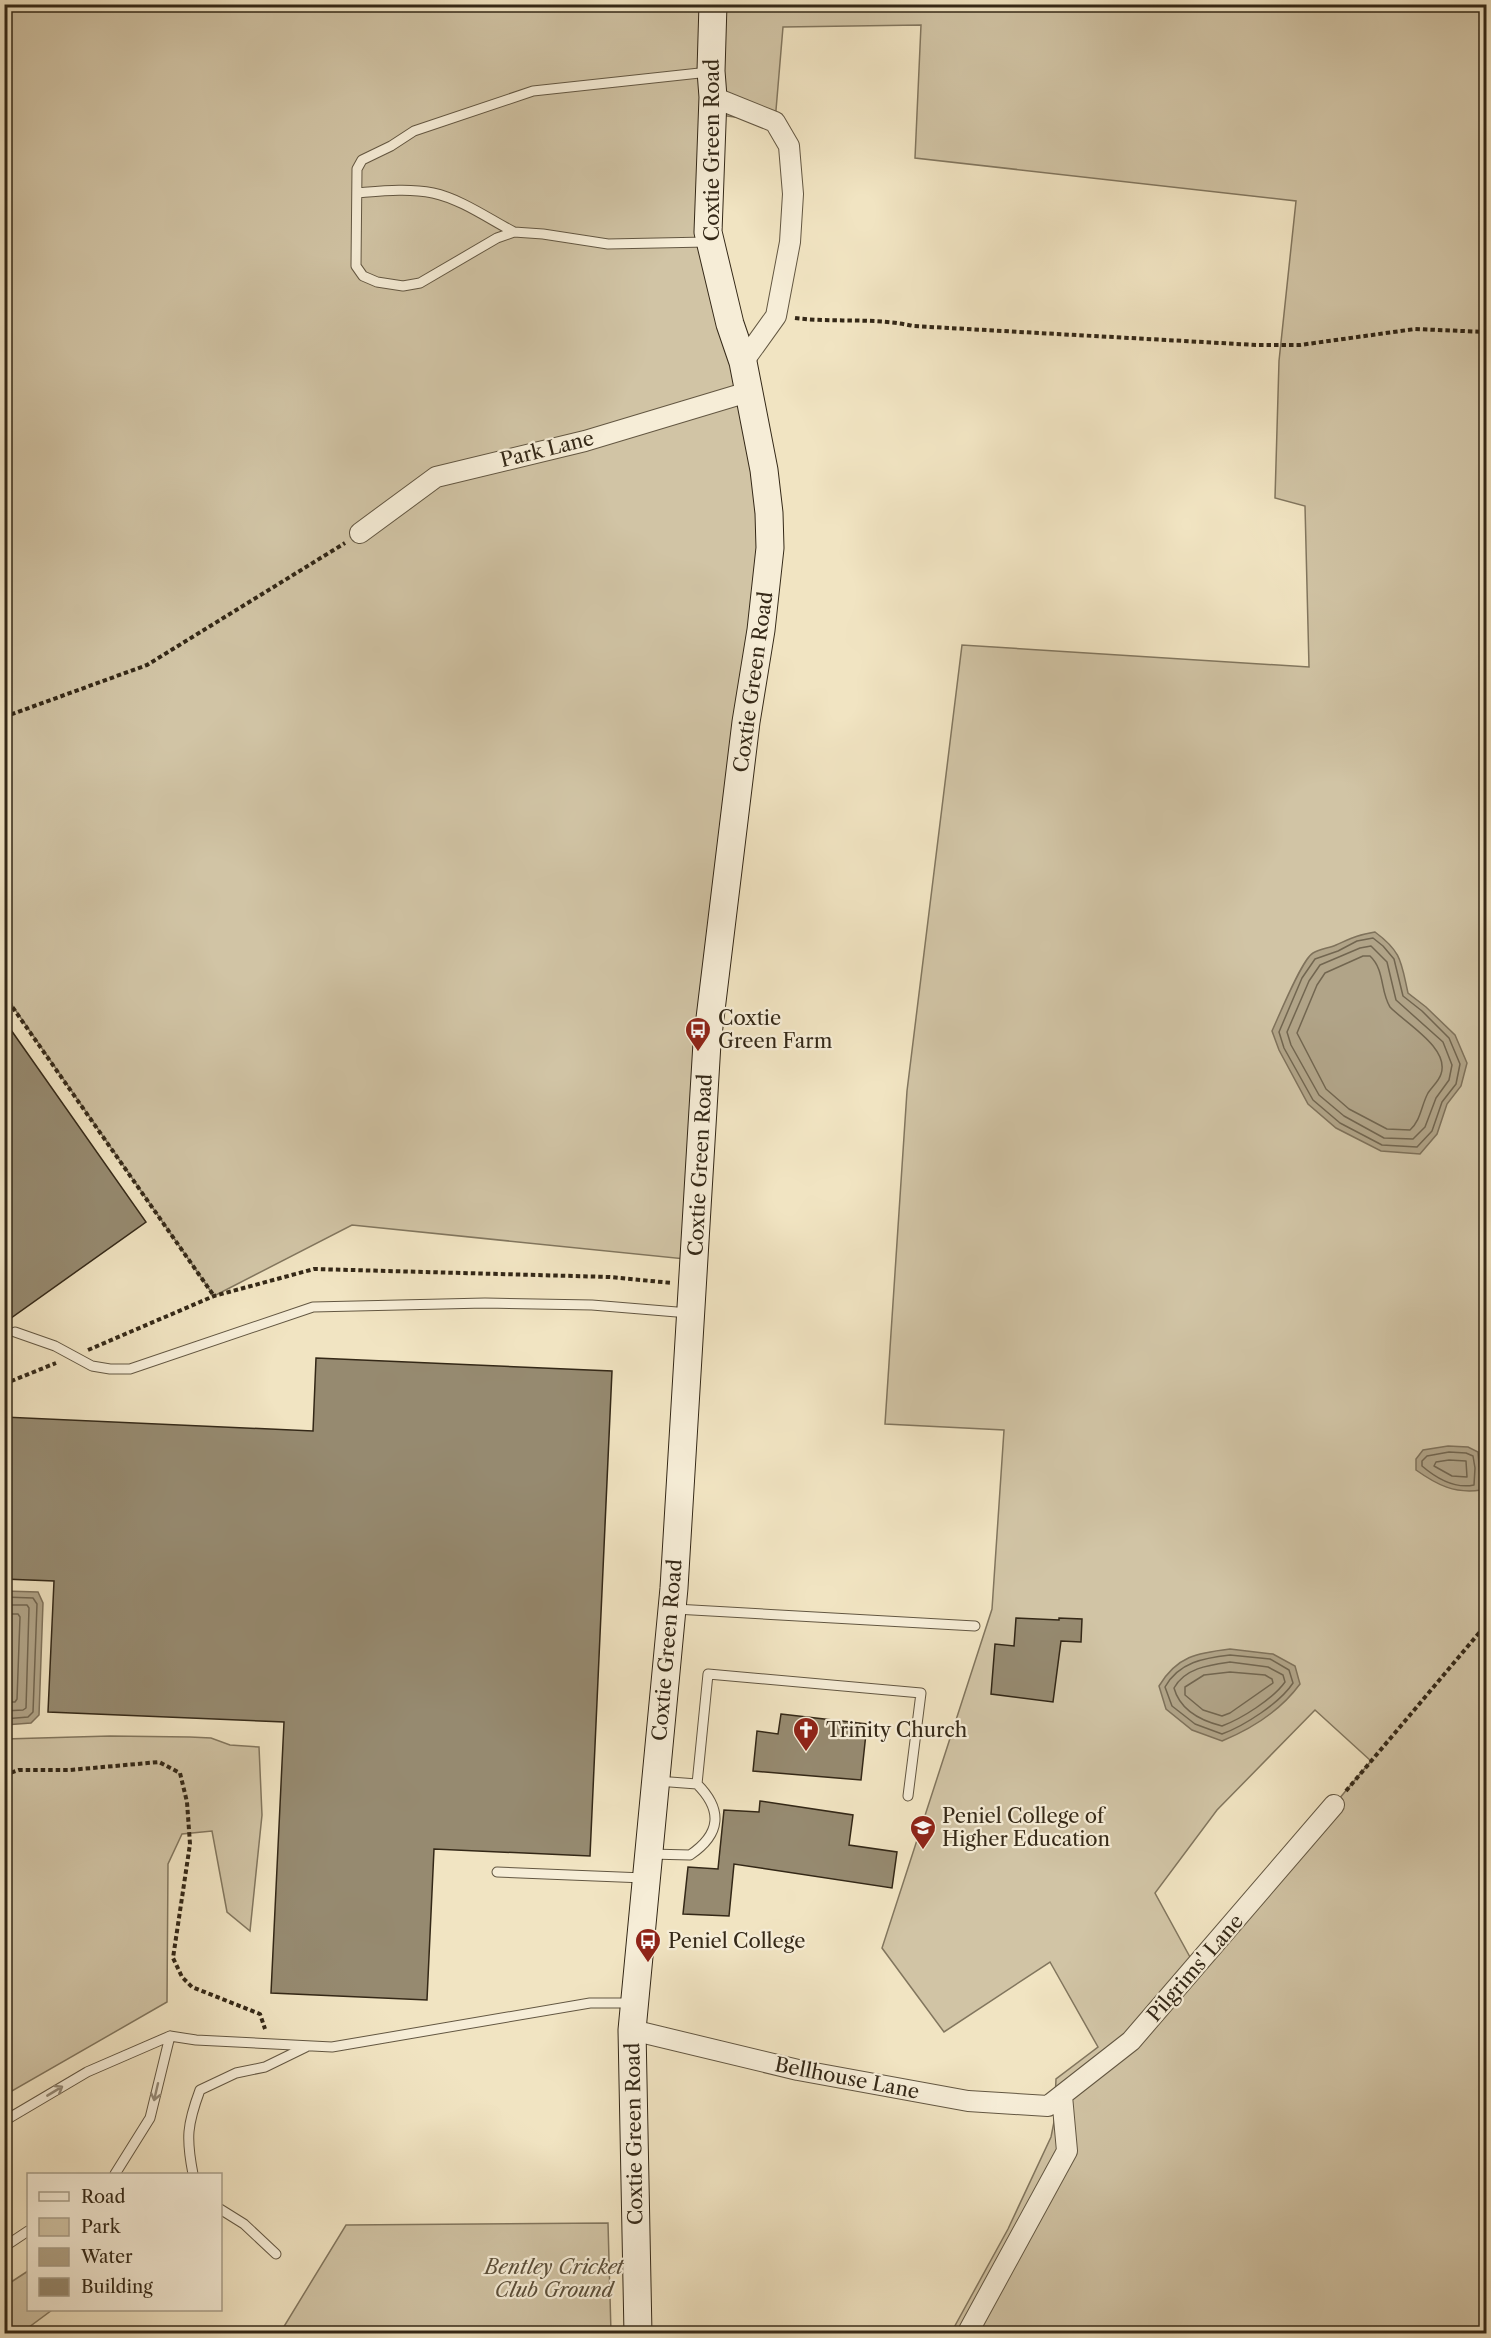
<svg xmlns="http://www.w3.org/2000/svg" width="1491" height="2338" font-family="'Libre Caslon Text',serif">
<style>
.green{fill:#d1c4a5;stroke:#82765e;stroke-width:1.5;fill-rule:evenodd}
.water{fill:#b1a488;stroke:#7f725b;stroke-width:1.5}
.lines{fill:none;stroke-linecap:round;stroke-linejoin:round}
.shore{stroke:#726650;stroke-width:1.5}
.building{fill:#968a70;stroke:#342817;stroke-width:1.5}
.lane-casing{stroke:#635742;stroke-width:11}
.street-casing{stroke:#635742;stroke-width:22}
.secondary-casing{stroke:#342817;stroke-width:29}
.path{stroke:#342817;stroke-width:4;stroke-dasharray:4.5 3;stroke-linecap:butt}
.lane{stroke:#f6edd7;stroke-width:9}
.street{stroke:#f6edd7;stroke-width:20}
.secondary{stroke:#f6edd7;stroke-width:27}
.oneway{stroke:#958a77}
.labels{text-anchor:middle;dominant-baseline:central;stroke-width:4.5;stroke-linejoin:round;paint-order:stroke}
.street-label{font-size:20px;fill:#342817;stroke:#f6edd7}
.poi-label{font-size:20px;fill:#342817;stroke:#f6edd7;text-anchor:start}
.park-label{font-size:20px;font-style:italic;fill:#5b4f3a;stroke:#f6edd7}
</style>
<rect width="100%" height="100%" fill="#f1e4c2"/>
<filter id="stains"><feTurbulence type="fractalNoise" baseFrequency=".00333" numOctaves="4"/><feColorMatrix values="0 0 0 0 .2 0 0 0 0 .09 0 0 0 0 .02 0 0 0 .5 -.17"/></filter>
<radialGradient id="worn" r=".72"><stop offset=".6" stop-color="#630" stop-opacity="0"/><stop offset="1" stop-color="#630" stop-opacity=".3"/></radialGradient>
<!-- green -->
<path class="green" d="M4,5H1486V2333H951L1008,2229L1051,2137L1054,2122L1056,2079L1098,2047L1050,1962L944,2032L882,1948L992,1609L1004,1430L885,1424L907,1091L962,645L1309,667L1305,506L1275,498L1279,361L1296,201L915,158L921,25L783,27L775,122L719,115L720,244L764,470L695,1260L352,1225L214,1296L5,995ZM1315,1710L1371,1761L1196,1968L1155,1893L1217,1810Z
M110,1736L190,1737L211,1738L230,1745L259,1747L262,1815L250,1931L227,1912L212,1831L182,1834L168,1864L167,2002L5,2095V1739Z
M608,2223L611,2333H280L346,2225Z
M28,2271V2310H52L21,2333H5V2286Z"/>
<!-- water -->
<path class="water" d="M1375,932C1402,952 1401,962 1408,993L1426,1007L1455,1035L1467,1063L1461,1086L1447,1104L1437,1134L1420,1154L1381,1151L1336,1128L1308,1104L1279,1050L1272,1031C1279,1016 1302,959 1313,953C1320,949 1329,948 1336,945C1352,938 1357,935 1375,932Z
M1448,1446L1468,1447L1478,1452L1481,1490C1455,1494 1437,1485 1416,1470V1459L1423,1450Z
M5,1591L38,1592L43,1603L39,1715L31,1723L5,1725Z
M1230,1649L1273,1654L1295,1666L1300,1684C1281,1710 1251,1729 1222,1741L1192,1730L1166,1709L1159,1686C1177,1656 1197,1653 1230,1649Z"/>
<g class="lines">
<!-- shore -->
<path class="shore" d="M1373,938L1383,946L1394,959L1403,996L1422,1011L1449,1038L1460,1064L1456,1084L1442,1102L1432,1131L1417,1147L1382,1145L1340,1123L1313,1100L1284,1048L1279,1032L1302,978L1315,959L1338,951L1357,941Z
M1371,946L1387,962L1396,1000L1443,1042L1452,1065L1449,1080L1436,1098L1425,1127L1413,1139L1384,1138L1344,1116L1319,1095L1291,1045L1287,1032L1309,981L1320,965L1360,948Z
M1363,956H1370C1385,970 1380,991 1390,1007C1405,1023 1450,1048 1441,1074C1439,1081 1432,1087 1428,1093C1421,1106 1421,1120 1410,1130L1387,1129L1349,1109L1326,1089L1297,1033L1317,985L1325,973Z
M1449,1452L1466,1453L1473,1456L1475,1468L1474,1485C1455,1489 1436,1478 1422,1466V1461L1427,1456Z
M1449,1460L1466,1461L1467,1477L1452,1476L1434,1466L1436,1462Z
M4,1597L33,1598L37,1604L33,1712L28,1717L4,1719
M4,1605H27L29,1608L26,1708L23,1710L4,1711
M4,1614H18L20,1617L17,1699L15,1702H4
M1230,1655L1270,1659L1289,1670L1293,1683C1280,1703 1244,1726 1222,1734L1195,1724L1172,1706L1165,1687C1179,1662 1204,1658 1230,1655Z
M1230,1662L1268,1667L1283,1675L1285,1682C1273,1699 1241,1719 1222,1726C1202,1721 1180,1710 1174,1688C1185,1668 1209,1665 1230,1662Z
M1230,1672L1265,1675L1272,1679L1273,1683L1230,1713L1222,1716L1203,1710L1185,1695V1687L1204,1675Z"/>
</g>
<!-- building -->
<path class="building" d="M4,1020L146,1222L4,1323Z
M316,1358L612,1371L590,1856L434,1849L427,2000L271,1993L284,1722L48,1712L54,1581L4,1579V1417L313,1431Z
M1016,1618L1059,1620V1618L1082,1619L1081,1642L1061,1641L1053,1702L991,1694L995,1644L1014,1646Z
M781,1714L867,1724L861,1780L753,1771L757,1731L778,1734Z
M760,1801L853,1815L849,1845L897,1852L892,1888L734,1864L729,1916L683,1914L688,1867L718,1869L724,1810L759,1812Z"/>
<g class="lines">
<defs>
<path id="lane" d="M357,193C382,191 408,188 433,193C461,199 489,219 514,232
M707,242L608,244L543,234L514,232L497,238L420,283L403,286L377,282L363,276L356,266L357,169L362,160L391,146L414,131L533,91L709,72
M15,1332L55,1346L92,1366L110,1369H130L313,1307L485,1303L592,1305L689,1313
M675,1609L975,1626
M657,1781L697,1784L708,1674L921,1693L908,1796
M650,1854L690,1855C721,1834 723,1810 697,1784
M497,1872L644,1878
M4,2121L87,2072L170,2036L196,2040L332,2047L590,2003H631
M115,2174L150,2118L170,2036
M193,2174C186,2138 187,2125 200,2090L236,2073L265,2067L306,2047
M220,2209L244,2224L276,2254
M4,2247L28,2231"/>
<path id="street" d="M713,97L775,122L789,146L793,194L790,242L776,316L743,362
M360,533L436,477L585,441L748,392
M632,2030L798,2070L968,2101L1048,2106L1131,2041L1334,1805
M967,2334L1067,2151L1062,2096"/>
<path id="secondary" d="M638,2334L632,2030L674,1588L707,1043L746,722L761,630L770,548L769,513L764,470L743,362L730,324L708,232L713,97L711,71L713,4"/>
</defs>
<!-- lane casing -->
<use href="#lane" class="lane-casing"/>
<!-- street casing -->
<use href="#street" class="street-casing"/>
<!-- secondary casing -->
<use href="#secondary" class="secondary-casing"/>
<!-- path -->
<path class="path" d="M795,318C834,323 875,317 913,326L1256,345H1300L1415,329L1486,332
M4,717L147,665L345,543
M4,995L214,1296
M88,1350L214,1296L314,1269L610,1277L672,1283
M4,1384L56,1363
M4,1775L19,1770H70L159,1762L180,1773L187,1802L190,1844L173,1958L182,1977L192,1987L260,2014L265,2029
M1346,1791L1479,1633L1486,1629"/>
<!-- lane -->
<use href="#lane" class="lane"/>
<!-- street -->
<use href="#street" class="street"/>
<!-- secondary -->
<use href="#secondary" class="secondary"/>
</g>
<!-- one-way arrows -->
<defs><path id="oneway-shaft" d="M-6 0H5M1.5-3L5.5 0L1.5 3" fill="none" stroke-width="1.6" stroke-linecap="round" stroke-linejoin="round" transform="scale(1.5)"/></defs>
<g class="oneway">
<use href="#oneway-shaft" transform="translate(55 2091) rotate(-31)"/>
<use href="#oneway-shaft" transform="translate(156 2092) rotate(103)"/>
</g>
<!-- icons -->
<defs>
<symbol id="bus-pin" viewBox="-11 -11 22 30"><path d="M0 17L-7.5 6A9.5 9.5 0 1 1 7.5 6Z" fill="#8f2418" stroke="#f6edd7"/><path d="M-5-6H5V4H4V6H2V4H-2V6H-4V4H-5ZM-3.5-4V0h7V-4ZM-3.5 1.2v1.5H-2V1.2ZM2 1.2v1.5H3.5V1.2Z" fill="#fff"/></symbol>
<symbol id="church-pin" viewBox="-11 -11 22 30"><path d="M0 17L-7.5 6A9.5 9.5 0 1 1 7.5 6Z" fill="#8f2418" stroke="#f6edd7"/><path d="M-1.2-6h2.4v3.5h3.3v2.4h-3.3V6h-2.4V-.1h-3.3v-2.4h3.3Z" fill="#fff"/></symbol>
<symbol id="school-pin" viewBox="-11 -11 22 30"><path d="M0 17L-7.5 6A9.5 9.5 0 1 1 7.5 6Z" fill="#8f2418" stroke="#f6edd7"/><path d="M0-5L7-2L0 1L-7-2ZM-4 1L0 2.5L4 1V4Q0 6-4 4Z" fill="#fff"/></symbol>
</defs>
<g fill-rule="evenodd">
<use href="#bus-pin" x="683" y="1015" width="30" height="40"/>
<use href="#church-pin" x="791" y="1715" width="30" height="40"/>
<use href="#school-pin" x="908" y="1813" width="30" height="40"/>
<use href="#bus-pin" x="633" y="1926" width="30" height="40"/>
</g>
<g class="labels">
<!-- street labels -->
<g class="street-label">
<text transform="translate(712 150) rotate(-90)">Coxtie Green Road</text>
<text transform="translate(547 449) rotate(-14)">Park Lane</text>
<text transform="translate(753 682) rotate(-82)">Coxtie Green Road</text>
<text transform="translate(700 1165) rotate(-87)">Coxtie Green Road</text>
<text transform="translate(667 1650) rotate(-85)">Coxtie Green Road</text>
<text transform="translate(1195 1968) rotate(-49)">Pilgrims' Lane</text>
<text transform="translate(847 2078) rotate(11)">Bellhouse Lane</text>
<text transform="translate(634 2134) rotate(-91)">Coxtie Green Road</text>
</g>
<!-- poi labels -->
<g class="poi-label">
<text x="718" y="1018">Coxtie<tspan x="718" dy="23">Green Farm</tspan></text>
<text x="826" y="1730">Trinity Church</text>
<text x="942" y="1816">Peniel College of<tspan x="942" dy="23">Higher Education</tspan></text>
<text x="668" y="1941">Peniel College</text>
</g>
<!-- park labels -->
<g class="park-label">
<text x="554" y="2267">Bentley Cricket<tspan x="554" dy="23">Club Ground</tspan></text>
</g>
</g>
<!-- margin -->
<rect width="1491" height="2338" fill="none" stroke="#f1e4c2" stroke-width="24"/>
<rect x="6" y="6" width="1479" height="2326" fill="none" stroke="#342817" stroke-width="3"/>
<rect x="12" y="12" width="1467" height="2314" fill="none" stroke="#342817" stroke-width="1.5"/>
<!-- legend -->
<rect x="27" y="2173" width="195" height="138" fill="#f6edd7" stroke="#a89e8a" stroke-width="1.5"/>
<rect x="39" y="2192" width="30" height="9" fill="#f6edd7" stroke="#a89e8a" stroke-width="1.5"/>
<text x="81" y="2203" font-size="18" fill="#342817">Road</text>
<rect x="39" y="2218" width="30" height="18" fill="#d1c4a5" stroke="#a89e8a" stroke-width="1.5"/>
<text x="81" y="2233" font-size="18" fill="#342817">Park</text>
<rect x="39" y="2248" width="30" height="18" fill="#b1a488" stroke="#a89e8a" stroke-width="1.5"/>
<text x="81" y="2263" font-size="18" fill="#342817">Water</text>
<rect x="39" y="2278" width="30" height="18" fill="#968a70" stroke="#a89e8a" stroke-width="1.5"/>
<text x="81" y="2293" font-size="18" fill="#342817">Building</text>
<rect width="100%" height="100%" filter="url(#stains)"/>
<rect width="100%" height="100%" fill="url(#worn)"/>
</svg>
